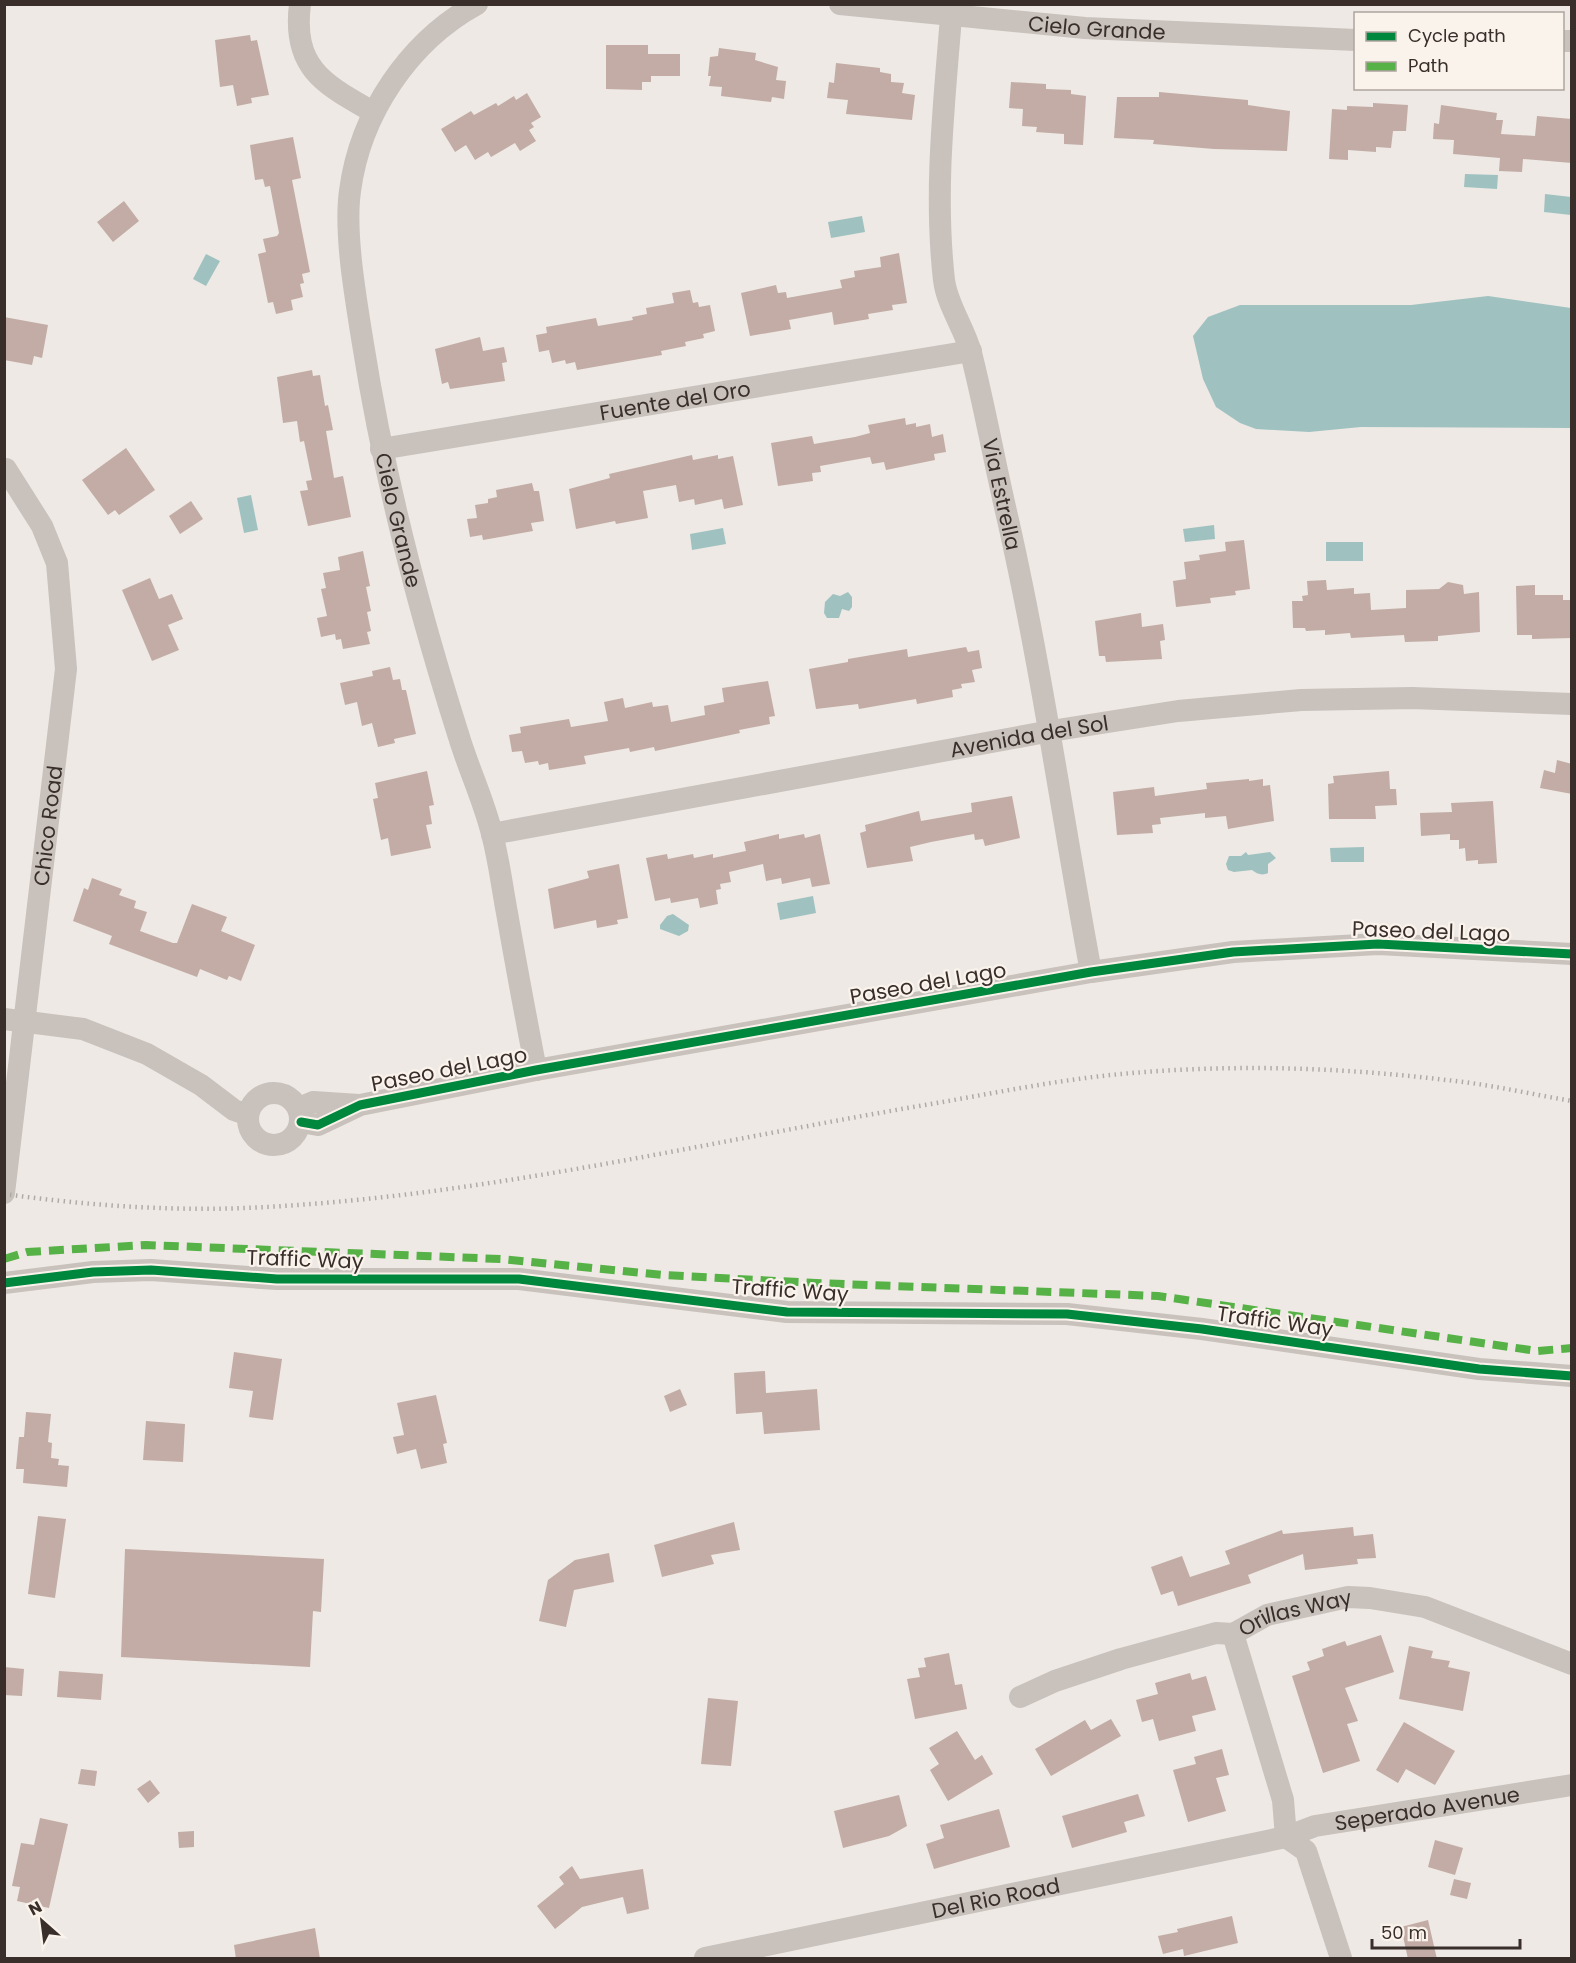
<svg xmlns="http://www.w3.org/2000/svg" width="1576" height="1963" font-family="Poppins,sans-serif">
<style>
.water{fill:#9fc2c0}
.building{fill:#c2aca5}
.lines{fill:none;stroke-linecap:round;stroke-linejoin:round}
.minor{stroke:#c8c1bc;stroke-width:22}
.rail{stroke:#b0aaa6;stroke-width:4.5;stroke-dasharray:1.5 4.5;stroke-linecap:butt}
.quiet{stroke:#56b246;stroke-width:8;stroke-dasharray:15 8;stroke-linecap:butt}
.cycleway-casing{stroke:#faf3ec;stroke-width:13}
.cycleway{stroke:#00873e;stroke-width:9}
.labels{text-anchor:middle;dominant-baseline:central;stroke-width:4.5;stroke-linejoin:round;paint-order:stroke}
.street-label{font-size:21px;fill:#392e2a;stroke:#faf3ec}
</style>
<rect width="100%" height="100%" fill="#eee9e4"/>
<!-- water -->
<path class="water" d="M1465,174L1498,175L1497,189L1464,187Z
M1545,194L1571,197V215L1544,212Z
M862,216L865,232L831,238L828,222Z
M206,254L220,261L206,286L193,279Z
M1488,296L1571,308V428L1361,427L1309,432L1256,429L1240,423L1216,407L1203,379L1193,336L1208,317L1240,305H1411Z
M251,495L258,530L244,533L237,498Z
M1214,525L1215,539L1185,542L1183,529Z
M723,528L726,544L692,550L690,534Z
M1326,542H1363V561H1326Z
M848,592L852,597V607L849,611L842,609L839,618H827L824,613L825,602L833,594L840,596Z
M1364,847V862H1331L1330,848Z
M1246,852L1248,855L1270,852L1276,858L1268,864V873C1262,876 1257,874 1252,870L1234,872L1228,870L1226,864L1229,856H1241Z
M813,896L816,913L780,920L777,903Z
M673,914L689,925L688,931L679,936L660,929V925L667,916Z"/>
<!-- building -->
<path class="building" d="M250,35L251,41L257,40L269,95L251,98L252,103L237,106L233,85L220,87L215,40Z
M606,45H648V54H680V76H651V82H642V90L606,89Z
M719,48L756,53L755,60L778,67L776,80L786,81L784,99L772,97L771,102L721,96L722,87L709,86L711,76H708L710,57L718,56Z
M836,63L880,68V72L891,74V82L904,83L902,93L915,95L912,120L846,114L848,100L827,98L829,82L834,83Z
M1011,82L1046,84V89L1071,90V94L1086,96L1083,145L1064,144V134L1036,132L1037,127L1022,126L1023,109L1009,108Z
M1159,92L1248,100V105L1290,111L1287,151L1214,149L1153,144L1154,140L1114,138L1117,97H1159Z
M527,93L541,117L531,123L534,127L529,130L536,141L520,151L515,143L491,157L488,152L475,160L466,145L455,152L441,129L471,111L474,115L496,103L498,106L514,96L516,100Z
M1373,103L1408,105L1406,131H1393L1391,148L1376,147V152L1348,150V160L1329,159L1332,109L1347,110V106L1373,107Z
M1441,105L1497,113L1496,120H1503L1501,134L1535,136L1537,116L1572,119V163L1523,159L1522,172L1499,171L1500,158L1453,154L1454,140L1433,139L1434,123L1439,124Z
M293,137L301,178L292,180L310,272L302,274L304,283L300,284L303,297L291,300L293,310L276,314L273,302L268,303L258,254L266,252L263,239L277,236L279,233L270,186L265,187L263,179L255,180L250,145Z
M124,201L139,221L113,242L97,222Z
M899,253L907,303L892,305L893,310L868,314L869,319L834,325L832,312L789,320L791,329L750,336L741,293L776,285L778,293L786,292L787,298L842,288L840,280L855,277L854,271L881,267L880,257Z
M690,290L693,303L698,302L699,307L710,305L715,331L703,334L704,338L685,342L686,346L661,351L662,355L577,370L575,362L566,364L565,360L552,363L549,350L539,352L536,335L547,333L546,327L596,318L598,326L633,320L632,317L647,314L646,308L674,303L672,293Z
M4,317L48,325L42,358L34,356L32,365L4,360Z
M480,337L483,351L504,347L507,362L502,363L505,381L450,389L448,382L442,384L435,349Z
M312,370L313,376L320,375L325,406L328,405L333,430L326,431L334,478L343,476L351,517L308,526L300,491L308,490L306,481L312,480L304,441L300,442L297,421L283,423L277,377Z
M905,418L906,425L916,423V427L930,424L932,437L943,434L946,452L934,454L935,460L886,470L884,462L872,464L870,457L820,466L821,472L812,473L813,481L778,486L771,443L812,436L814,444L855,437L870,433L868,425Z
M126,448L155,490L119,515L115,510L108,515L82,480Z
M692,455L693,460L718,455V459L733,456L743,505L724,509L722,499L695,505L694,499L679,502L676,485L643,491L648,518L616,524L615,521L576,529L569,489L610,478L609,474Z
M532,483L534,491H539L544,521L531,523L533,531L483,540L482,535L470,537L467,519L477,518L475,505L488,503V499L497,497L496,490Z
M191,501L203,519L180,534L169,516Z
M1244,540L1250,589L1235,591L1236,595L1210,598L1211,603L1176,607L1173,581L1186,579L1184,562L1200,560L1199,555L1226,551L1225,542Z
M363,551L370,586L366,587L371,611L367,612L371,631L367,632L370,644L343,649L341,639L336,640L335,634L321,637L317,618L327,616L321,589L326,588L323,573L340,570L338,557Z
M150,578L159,599L172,594L183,619L168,625L179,650L152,661L122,590Z
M1326,580L1327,590L1354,588V594L1370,593L1371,610L1406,608V590L1439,589L1448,582L1463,585L1464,594L1479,592L1480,632L1438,636V641L1405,642L1404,635L1351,638L1350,633L1325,635V630L1306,631L1305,628H1293L1292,601H1303L1302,596L1308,595L1307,581Z
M1535,585V595H1563V600H1572V638L1532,639V635H1517L1516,586Z
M1141,613L1142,627L1163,624L1165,640L1160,641L1162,659L1106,662L1105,656H1099L1095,621Z
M966,647L968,652L979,650L982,668L972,670L975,682L961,684L962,688L952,690L953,697L917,704L916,699L859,709L858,704L816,709L809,669L848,662V659L907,649L908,657Z
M390,667L393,680L400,679L402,690H406L416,734L394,739L395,743L378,747L372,723L362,726L357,702L345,705L340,683L373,676L372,671Z
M768,681L775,716L769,717L770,724L739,730L740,733L655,751L654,747L630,752L629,748L584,756L586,764L549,770L548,763L539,765L538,761L525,763L522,751L512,752L509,735L521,733L520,727L569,719L571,727L608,721L604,702L623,698L625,708L652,702L653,707L668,705L671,722L705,715L704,706L724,702L722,688Z
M1557,760L1572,764V794L1540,788L1544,770L1555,773Z
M427,771L434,805L429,806L432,824L426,825L431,848L391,856L388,838L381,840L373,799L378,798L375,783Z
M1389,771L1390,789H1396L1397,805L1375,806L1376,819H1329L1328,784L1334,783L1333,776Z
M1249,779V781L1263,779V786L1270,785L1274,821L1228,829L1226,816L1205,818V813L1160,818L1161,824L1152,825L1153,833L1117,835L1113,792L1154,787L1155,796L1207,789L1206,783Z
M1012,796L1020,838L985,846L983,839L975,840L974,834L931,842L910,847L913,861L867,868L860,833L866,831L865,825L919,811L921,821L972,812L971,803Z
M1493,801L1497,863L1478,864V860L1466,861L1465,848L1459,849V840H1450V834L1421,836L1420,813L1452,812L1451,803Z
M779,834V839L804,834L805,838L820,834L830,884L812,887L810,878L782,884L781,878L766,881L763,864L729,872L731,882L720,884L721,889L716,890L718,904L700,908L698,898L671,903L670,898L655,901L646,858L667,854L668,859L693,854L694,858L713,854V858L746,851L744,842Z
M619,864L628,918L617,920L618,924L597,928L596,920L554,929L548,889L589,878L587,871Z
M92,878L122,889L119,895L136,901L134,908L147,912L140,931L173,943H177L192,904L227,917L221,931L255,945L241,981L229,976L227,980L200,969L197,977L109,944L112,936L73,921L84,888L88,890Z
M234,1352L282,1359L273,1420L249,1417L253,1391L229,1388Z
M765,1371L766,1393L817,1389L820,1430L764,1434L762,1412L736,1414L734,1373Z
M680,1389L687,1405L670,1412L664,1396Z
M436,1395L447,1443L443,1444L447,1463L421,1469L416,1449L397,1454L393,1437L404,1435L397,1403Z
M26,1412L51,1414L48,1442L52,1443L51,1458L59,1459L58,1465L69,1466L67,1487L23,1483L24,1469H16L19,1437H24Z
M146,1421L185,1424L183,1462L143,1460Z
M38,1516L66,1519L55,1598L28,1594Z
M734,1522L740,1550L711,1555L714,1564L662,1577L654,1545Z
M1353,1527L1354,1536L1373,1534L1376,1558L1357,1559L1358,1564L1305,1570L1303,1554L1248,1575L1251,1583L1178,1606L1173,1591L1161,1595L1151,1567L1182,1556L1190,1577L1230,1564L1225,1551L1282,1530L1283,1534Z
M125,1549L324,1559L321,1612L313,1611L310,1667L121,1657Z
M609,1553L614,1582L574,1590L566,1627L539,1621L548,1580L575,1560Z
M1381,1635L1394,1672L1345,1688L1358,1721L1347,1724L1360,1761L1323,1773L1292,1676L1310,1670L1307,1662L1324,1656L1322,1649L1345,1641L1347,1646Z
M1409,1646L1433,1651L1431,1658L1450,1661L1448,1667L1470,1672L1463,1711L1399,1699Z
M949,1653L955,1685L962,1684L967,1709L915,1719L907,1679L920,1677L918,1668L926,1667L924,1658Z
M4,1667L24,1669L22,1696L4,1695Z
M59,1671L103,1674L101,1700L57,1697Z
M1190,1673L1192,1680L1206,1676L1216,1710L1192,1716L1196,1731L1159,1741L1153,1719L1142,1722L1136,1700L1158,1694L1155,1683Z
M708,1698L738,1701L731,1766L701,1764Z
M1111,1719L1121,1736L1051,1776L1035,1749L1085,1720L1091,1730Z
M1404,1722L1455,1751L1435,1785L1406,1769L1398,1783L1376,1770Z
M957,1731L975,1760L982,1755L993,1774L948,1801L930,1770L939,1764L929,1748Z
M1222,1749L1229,1775L1216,1778L1226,1811L1188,1822L1173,1770L1196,1764L1194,1757Z
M81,1769L97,1771L95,1786L78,1784Z
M150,1780L160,1793L148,1803L137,1789Z
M1138,1794L1145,1816L1124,1822L1127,1832L1072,1848L1062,1816Z
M899,1795L907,1826L889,1836L843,1848L834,1811Z
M999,1809L1010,1847L934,1869L926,1844L944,1838L940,1825Z
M40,1818L68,1824L49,1908L17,1901L20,1887L12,1886L21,1843L34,1845Z
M194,1831V1847L179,1848L178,1832Z
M1435,1840L1463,1848L1455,1875L1428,1867Z
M572,1866L580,1879L643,1869L649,1909L627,1914L623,1897L582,1907L555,1929L537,1906L564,1884L559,1877Z
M1454,1879L1471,1883L1467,1899L1450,1895Z
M1232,1916L1238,1943L1184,1956L1183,1949L1163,1954L1158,1936L1178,1932L1177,1929Z
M1428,1920L1437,1959H1408L1401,1927Z
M315,1928L320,1959H236L234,1945Z"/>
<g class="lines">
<!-- minor -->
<g class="minor">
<path d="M300,4C292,68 324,84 373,112"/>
<path id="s1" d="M477,4C409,41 360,114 350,191C344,234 356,300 363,344C384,477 418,608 459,737C469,770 484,801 492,834C499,860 502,887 507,913C516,965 526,1018 536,1070"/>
<path id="s2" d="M840,4L1085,28L1356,40"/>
<path id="s3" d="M951,17C944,105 934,192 944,280C947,305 965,329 971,353C985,408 995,465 1008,520C1042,670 1063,822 1091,972"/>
<path d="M1562,41H1572"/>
<path id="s4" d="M381,449L971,351"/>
<path id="s5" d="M492,834L1051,731L1178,711L1301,700L1412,698L1572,704"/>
<path d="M4,1019L83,1029L147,1054L201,1085L234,1110L248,1115"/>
<circle cx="274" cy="1119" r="26"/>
<path d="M299,1108L313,1102L359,1105"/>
<path d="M301,1122L318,1125L360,1105L536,1070L1091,972L1233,952L1378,944L1572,954"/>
<path id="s6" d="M4,1193L66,669L57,563L42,526L6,469"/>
<path d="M4,1283L93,1272L151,1270L277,1279H519L787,1312L1067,1314L1202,1329L1479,1369L1572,1376"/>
<path d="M1233,1634L1283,1800L1286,1837"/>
<path id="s7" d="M1020,1697L1055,1681L1121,1659L1216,1633L1233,1634L1267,1615L1348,1597L1370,1598L1425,1607L1572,1664"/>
<path d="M1286,1837L1306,1851L1341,1958"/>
<path id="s8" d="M705,1958L1286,1837L1315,1826L1572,1785"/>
</g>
<!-- rail -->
<path class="rail" d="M4,1194C91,1206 179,1212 266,1207C488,1195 706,1142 925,1105C990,1094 1056,1080 1121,1074C1229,1064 1339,1067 1446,1080C1488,1084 1530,1094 1572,1101"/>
<!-- quiet -->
<path class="quiet" d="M4,1259L27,1252L146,1245L501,1259L663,1275L816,1283L1158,1296L1537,1351L1572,1348"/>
<defs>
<path id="cycleway" d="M301,1122L318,1125L360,1105L536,1070L1091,972L1233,952L1378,944L1572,954
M4,1283L93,1272L151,1270L277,1279H519L787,1312L1067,1314L1202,1329L1479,1369L1572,1376"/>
</defs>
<!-- cycleway casing -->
<use href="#cycleway" class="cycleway-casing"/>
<!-- cycleway -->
<use href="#cycleway" class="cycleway"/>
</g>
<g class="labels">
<!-- street labels -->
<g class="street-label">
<text stroke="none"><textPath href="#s2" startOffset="258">Cielo Grande</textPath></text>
<text stroke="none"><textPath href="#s4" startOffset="298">Fuente del Oro</textPath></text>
<text stroke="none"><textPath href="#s3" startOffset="486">Via Estrella</textPath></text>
<text stroke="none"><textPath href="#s1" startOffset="568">Cielo Grande</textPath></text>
<text stroke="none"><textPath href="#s5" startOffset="546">Avenida del Sol</textPath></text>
<text stroke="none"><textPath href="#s6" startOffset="370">Chico Road</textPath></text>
<text transform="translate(1431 931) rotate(2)">Paseo del Lago</text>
<text transform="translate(928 983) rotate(-10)">Paseo del Lago</text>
<text transform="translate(449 1069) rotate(-11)">Paseo del Lago</text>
<text transform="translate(305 1259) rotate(2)">Traffic Way</text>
<text transform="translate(790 1290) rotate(4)">Traffic Way</text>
<text transform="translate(1275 1321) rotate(8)">Traffic Way</text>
<text stroke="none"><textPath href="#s7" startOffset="290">Orillas Way</textPath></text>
<text stroke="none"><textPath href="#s8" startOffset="738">Seperado Avenue</textPath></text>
<text stroke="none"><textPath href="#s8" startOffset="297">Del Rio Road</textPath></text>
</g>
</g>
<!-- border -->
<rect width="1576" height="1963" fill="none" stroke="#392e2a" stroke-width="12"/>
<!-- legend -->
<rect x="1354" y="12" width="210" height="78" fill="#faf3ec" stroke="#ada49e" stroke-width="1.5"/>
<rect x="1366" y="32" width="30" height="9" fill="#00873e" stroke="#ada49e" stroke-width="1.5"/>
<text x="1408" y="42" font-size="18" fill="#392e2a">Cycle path</text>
<rect x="1366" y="62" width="30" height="9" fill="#56b246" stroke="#ada49e" stroke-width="1.5"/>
<text x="1408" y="72" font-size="18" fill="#392e2a">Path</text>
<!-- north arrow -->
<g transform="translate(42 1921) rotate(332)" stroke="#faf3ec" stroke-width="4.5" paint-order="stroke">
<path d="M0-4.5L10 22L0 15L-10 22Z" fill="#392e2a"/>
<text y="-9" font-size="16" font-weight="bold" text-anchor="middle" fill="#392e2a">N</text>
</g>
<!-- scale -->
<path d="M1372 1939v9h148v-9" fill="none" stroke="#392e2a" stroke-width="3"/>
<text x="1381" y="1939" font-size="18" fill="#392e2a" stroke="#faf3ec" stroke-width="4.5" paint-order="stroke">50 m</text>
</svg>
